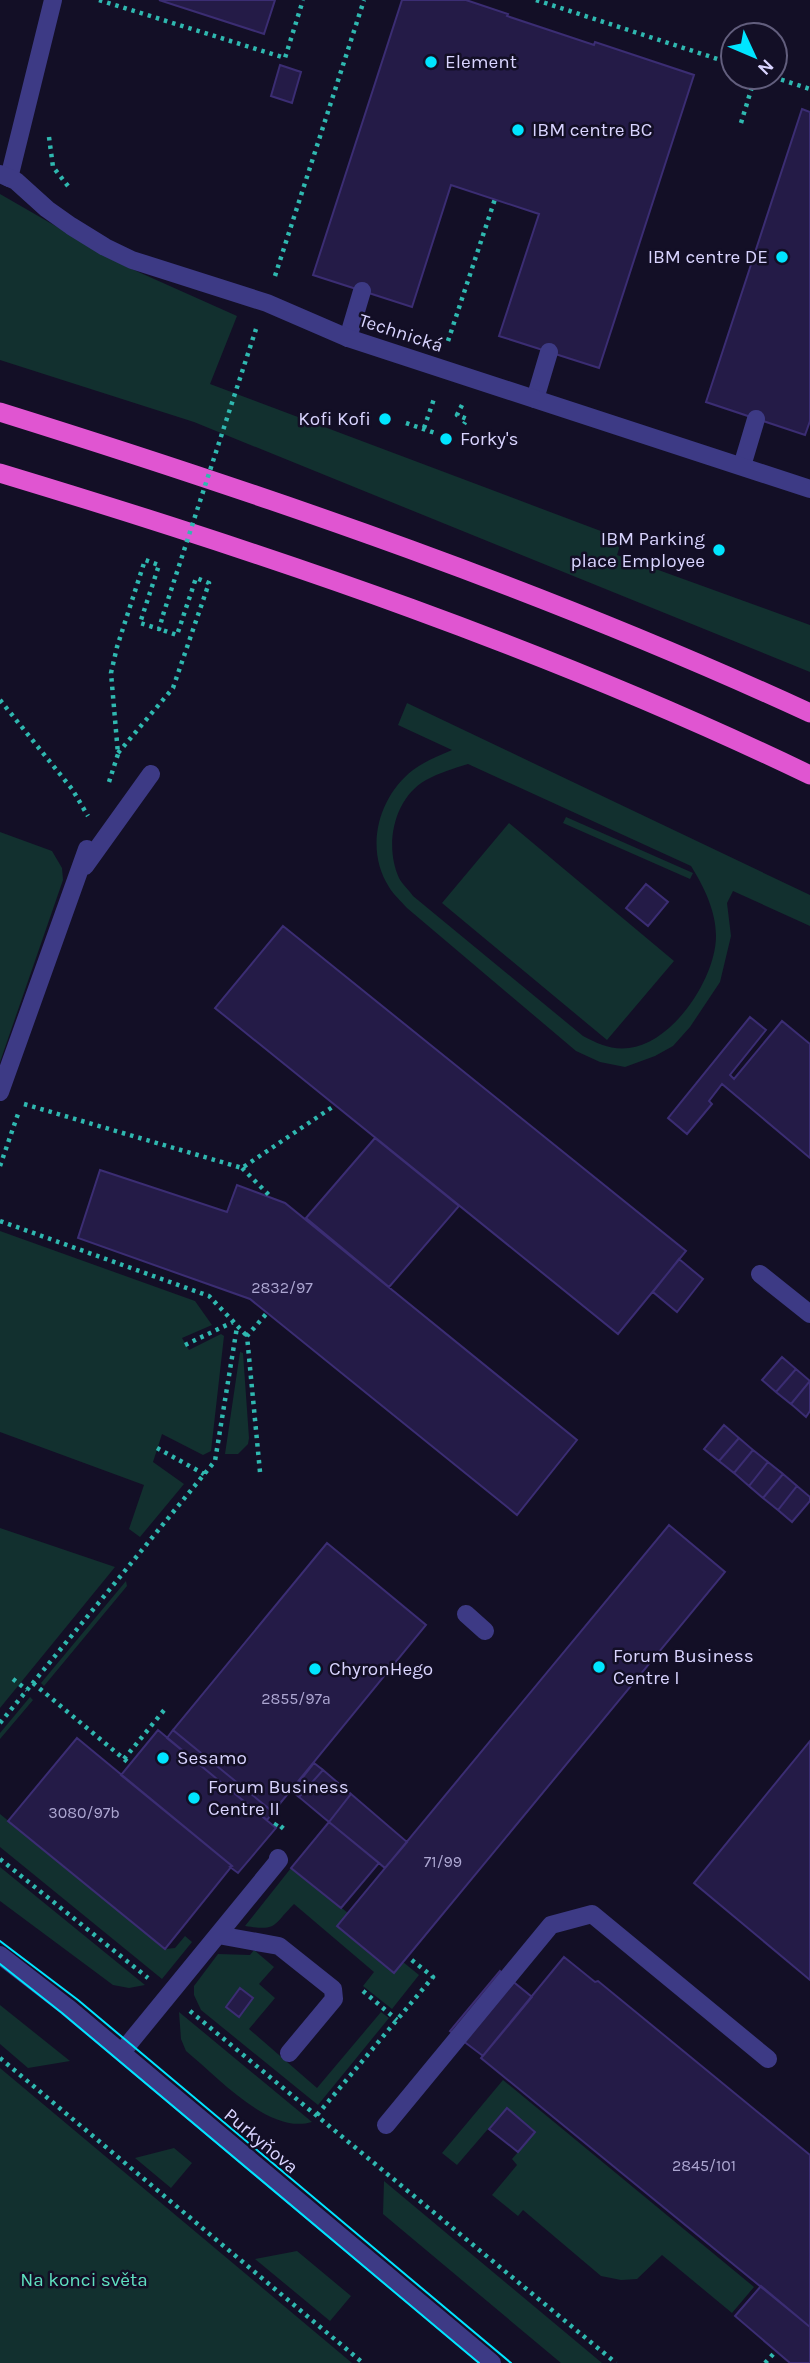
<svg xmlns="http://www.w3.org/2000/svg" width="810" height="2363" font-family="Karla,sans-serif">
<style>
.green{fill:#12302f;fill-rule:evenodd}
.building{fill:#241b47;stroke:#3b2d73;stroke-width:2}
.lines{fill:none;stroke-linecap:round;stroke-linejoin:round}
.path{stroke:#2fb8b0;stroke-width:4.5;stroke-dasharray:3.5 5;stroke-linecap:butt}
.service{stroke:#3d3a85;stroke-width:18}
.minor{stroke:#3d3a85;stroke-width:18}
.tertiary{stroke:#3d3a85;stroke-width:18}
.trunk{stroke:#e055d1;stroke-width:19}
.tram{stroke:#00e5ff;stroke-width:2}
.path-bridge{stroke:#2fb8b0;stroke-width:4.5;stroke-dasharray:3.5 5;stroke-linecap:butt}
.poi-dot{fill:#00e5ff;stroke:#130f26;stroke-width:2.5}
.labels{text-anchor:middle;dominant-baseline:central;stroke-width:5;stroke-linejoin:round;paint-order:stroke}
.number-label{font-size:16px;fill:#aca6d1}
.poi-label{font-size:19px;fill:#d9d4ff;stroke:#130f26;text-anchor:start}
.street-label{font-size:19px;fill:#d9d4ff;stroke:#130f26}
.park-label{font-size:19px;fill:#5fe0c0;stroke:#130f26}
</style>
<rect width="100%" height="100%" fill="#130f26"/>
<!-- green -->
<path class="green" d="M0,194L125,266L237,316L210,384L622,539L617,555L810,625V672L194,422L0,360Z
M407,703L810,895V926L733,891L727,903L731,936L720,982L690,1027L673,1046L655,1056L625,1067L600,1062L576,1051L407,908C401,901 393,894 389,887C364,848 379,796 413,770C425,761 439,756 452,750L398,725ZM468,764L691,866C704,887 716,911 716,936C716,978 673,1043 629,1048C611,1050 598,1044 583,1036L413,896C409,890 402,884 399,878C384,845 394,798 426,780C439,773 454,768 468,764Z
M566,817L693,873L690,879L563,823Z
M509,823L674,961L607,1040L442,903Z
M0,832L52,851L62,868L63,880L0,1062Z
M0,1231L195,1301L212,1325L182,1338L189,1350L221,1334L224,1336L211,1451L203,1455L162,1434L153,1462L184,1484L140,1537L129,1529L144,1485L0,1432Z
M240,1352L243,1353L249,1438L248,1444L238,1454H225Z
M0,1528L115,1567L0,1708Z
M126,1581L127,1586L44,1686L41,1683Z
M30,1697L33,1700L0,1739V1733Z
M0,1814L165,1949L175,1948L185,1936L192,1942L162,1979L0,1847Z
M0,1867L145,1985L129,1988L113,1985L0,1901Z
M291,1868L348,1913L394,1972L403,1962L419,1975L392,2009L363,1986L374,1972L294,1904C272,1926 278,1931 245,1926Z
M254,1950L274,1967L259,1984L275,1998L249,2029L317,2088L381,2012L389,2018L318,2105L201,2010L194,1995V1986L218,1954L250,1955Z
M0,2005L70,2061L28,2068L0,2044Z
M179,2012L312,2122C269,2135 218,2077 186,2051L181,2039Z
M0,2068L352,2363H0Z
M503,2080L754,2287L732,2313L662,2255L637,2279L621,2280L601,2276L523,2210L518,2216L492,2195L517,2165L512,2159L535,2132L488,2129L457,2165L442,2153Z
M174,2148L192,2163L171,2188L135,2158Z
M384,2181L602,2363H561L383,2214Z
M297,2251L351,2296L330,2321L255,2259Z"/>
<!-- building -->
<path class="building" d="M159,0H275L264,34Z
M402,0H466L508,14L507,16L594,45L595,42L694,75L599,368L499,336L539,214L451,185L412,307L313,275Z
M280,65L301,72L292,103L271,96Z
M802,109L810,112V421L805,435L706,402Z
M646,884L668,902L648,926L626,908Z
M283,926L686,1251L618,1334L215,1008Z
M750,1017L766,1030L730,1075L734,1079L782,1021L810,1044V1158L722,1084L709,1101L712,1104L687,1134L668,1118Z
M375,1138L459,1206L389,1287L306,1218Z
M100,1170L227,1212L237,1185L285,1203L577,1440L517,1515L250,1299L78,1238Z
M679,1259L703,1279L677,1312L653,1292Z
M782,1357L796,1369L776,1392L762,1380Z
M796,1369L810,1381L791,1404L776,1392Z
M810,1381V1411L806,1417L791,1404Z
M724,1425L739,1438L719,1461L704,1449Z
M739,1438L753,1450L734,1473L719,1461Z
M753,1450L768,1462L749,1486L734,1473Z
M768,1462L783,1474L763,1498L749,1486Z
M783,1474L797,1486L778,1510L763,1498Z
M797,1486L810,1497V1501L792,1522L778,1510Z
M669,1525L725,1572L394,1973L337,1926Z
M327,1543L426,1625L273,1812L173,1730Z
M158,1730L276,1828L238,1873L230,1867L232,1866L121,1775Z
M173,1730L273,1812L267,1820L167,1738Z
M77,1738L232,1866L165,1949L8,1821Z
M810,1741V1980L694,1883Z
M314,1763L323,1770L299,1797L292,1791Z
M323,1770L351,1794L329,1822L299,1797Z
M351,1794L407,1842L385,1868L329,1822Z
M329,1822L379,1863L341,1908L291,1868Z
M564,1957L595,1982L598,1981L810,2155V2327L481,2058Z
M500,1971L532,1997L483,2056L450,2031Z
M240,1988L253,1998L239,2017L226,2007Z
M507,2108L535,2132L518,2152L489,2129Z
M761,2286L810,2327V2363H790L735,2316Z"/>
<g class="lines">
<!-- path -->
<path class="path" d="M99,0L285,58L303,0
M536,0L733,64
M773,77L810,89
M741,123L755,77
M49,137L53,167L68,186
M275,276L364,0
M448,341L495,199
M462,405L457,415L467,419L464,424
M406,423L435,433
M424,428L435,396
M0,700L72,789L88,816
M118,753L173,688L209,583L196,578L177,635L159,629
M109,782L118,754L111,673L117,647L145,560L159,565L140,623L159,629L163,615
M24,1104L242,1168L334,1106
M0,1166L18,1114
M242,1168L272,1198
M0,1221L209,1296L247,1336
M185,1345L233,1322
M157,1448L204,1474
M260,1472L247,1336L267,1313
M13,1679L27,1690
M33,1683L130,1764
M0,1723L215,1461L237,1327
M124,1759L165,1709
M275,1826L277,1823L285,1830
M0,1859L148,1978
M363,1991L397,2020
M190,2011L616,2363
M0,2058L363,2363
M317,2115L433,1977L408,1957
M765,2363L776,2351"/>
<!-- service -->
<path class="service" d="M9,178L53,0
M348,338L362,291
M535,399L549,352
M742,466L756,419
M85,866L151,774
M0,1092L87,849
M760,1274L810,1314
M466,1614L485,1631
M218,1935L279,1946L333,1989L334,1999L289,2053
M122,2052L279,1860L278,1858
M386,2125L551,1925L592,1914L768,2059"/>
<!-- minor -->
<path class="minor" d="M0,174L16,181L47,209L71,226L105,247L132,260L267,303L348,338L810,489"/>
<!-- tertiary -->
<path class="tertiary" d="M0,1955L67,2007L492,2363"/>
<!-- trunk -->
<path class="trunk" d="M0,412C275,498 548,592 810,713
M0,473C275,556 551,650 810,775"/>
<!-- tram -->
<path class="tram" d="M0,1941L78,2000L511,2363
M0,1964L62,2013L479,2363"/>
<!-- path-bridge -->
<path class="path-bridge" d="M163,615L256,329"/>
</g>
<!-- markers -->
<g class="poi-dot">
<circle cx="431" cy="62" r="7"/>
<circle cx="518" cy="130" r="7"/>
<circle cx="782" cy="257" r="7"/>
<circle cx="385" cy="419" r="7"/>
<circle cx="446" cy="439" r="7"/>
<circle cx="719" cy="550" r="7"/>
<circle cx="599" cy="1667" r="7"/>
<circle cx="315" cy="1669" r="7"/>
<circle cx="163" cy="1758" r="7"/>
<circle cx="194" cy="1798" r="7"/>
</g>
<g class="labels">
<!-- number labels -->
<g class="number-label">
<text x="282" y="1287">2832/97</text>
<text x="296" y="1698">2855/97a</text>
<text x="84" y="1812">3080/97b</text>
<text x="443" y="1861">71/99</text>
<text x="704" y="2165">2845/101</text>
</g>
<!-- poi labels -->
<g class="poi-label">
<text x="445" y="62">Element</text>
<text x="532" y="130">IBM centre BC</text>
<text x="768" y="257" text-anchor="end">IBM centre DE</text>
<text x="371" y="419" text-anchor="end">Kofi Kofi</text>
<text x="460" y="439">Forky's</text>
<text x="705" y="539" text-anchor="end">IBM Parking<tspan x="705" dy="22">place Employee</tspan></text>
<text x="613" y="1656">Forum Business<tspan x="613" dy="22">Centre I</tspan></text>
<text x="329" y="1669">ChyronHego</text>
<text x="177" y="1758">Sesamo</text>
<text x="208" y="1787">Forum Business<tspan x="208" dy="22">Centre II</tspan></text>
</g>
<!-- street labels -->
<g class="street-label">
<text transform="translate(401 333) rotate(18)">Technická</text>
<text transform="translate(261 2141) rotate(40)">Purkyňova</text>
</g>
<!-- park labels -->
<g class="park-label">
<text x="84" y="2280">Na konci světa</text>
</g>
</g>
<!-- north arrow -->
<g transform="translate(754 56) rotate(134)"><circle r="33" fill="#130f26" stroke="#625e7d" stroke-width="2"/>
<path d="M0-5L12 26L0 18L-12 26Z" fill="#00e5ff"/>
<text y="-10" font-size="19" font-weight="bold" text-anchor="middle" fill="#d9d4ff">N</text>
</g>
</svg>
